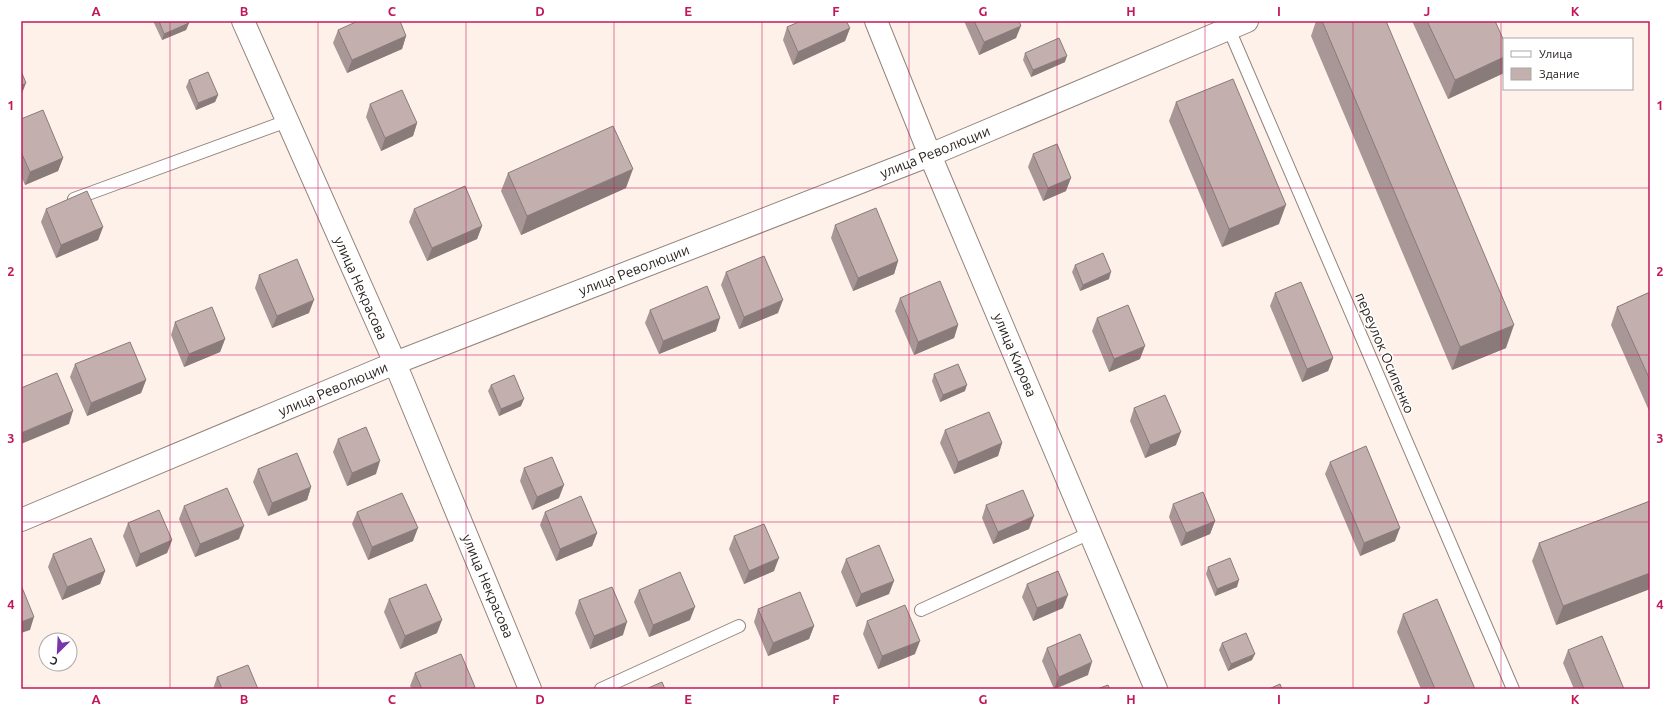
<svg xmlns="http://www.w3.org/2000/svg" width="1671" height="710" font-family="Ubuntu,sans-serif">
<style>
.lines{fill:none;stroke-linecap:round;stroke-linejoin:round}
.lane-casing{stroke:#92847b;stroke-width:14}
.street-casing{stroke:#92847b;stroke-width:24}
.lane{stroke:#fff;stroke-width:12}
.street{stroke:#fff;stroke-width:22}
.wall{fill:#a89796}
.shaded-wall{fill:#887b7a}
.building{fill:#c3b0ae;stroke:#887b7a}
.grid{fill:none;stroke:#c2185b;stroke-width:1;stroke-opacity:0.55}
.labels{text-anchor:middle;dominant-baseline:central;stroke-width:3;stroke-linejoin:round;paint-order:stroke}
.street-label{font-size:14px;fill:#2a2420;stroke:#fff}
.neatline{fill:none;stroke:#c2185b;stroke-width:1.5}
.grid-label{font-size:13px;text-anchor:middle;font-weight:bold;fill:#c2185b}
</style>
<rect width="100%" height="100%" fill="#fef1e9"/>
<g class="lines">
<defs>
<path id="lane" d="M1229,29L1513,689
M74,199L287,121
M921,610L1090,533
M601,689L739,626"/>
<path id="street" d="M243,21L395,363L530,689
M876,21L930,155L1156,689
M21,520L395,363L930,155L1247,21"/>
</defs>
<!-- lane casing -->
<use href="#lane" class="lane-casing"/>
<!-- street casing -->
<use href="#street" class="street-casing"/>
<!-- lane -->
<use href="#lane" class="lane"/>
<!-- street -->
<use href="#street" class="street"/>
</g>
<!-- wall -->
<path class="wall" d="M153,21H188L189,23L186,30L162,40Z
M964,21H1019L1016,38L979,55Z
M1316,21H1386L1506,348L1452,370L1311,36Z
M1412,21H1495L1504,73L1448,99Z
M787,27L850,28L845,41L793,65L783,40Z
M338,30L406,36L402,49L347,73L333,43Z
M1025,53L1065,62L1031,77L1023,60Z
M189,80L218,95L215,102L196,110L186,87Z
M1176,102L1279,224L1222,247L1169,121Z
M370,104L417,123L413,136L381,151L366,117Z
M21,119L63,158L58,171L25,185L21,176Z
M1033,154L1066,191L1043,201L1028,167Z
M508,173L626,188L521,235L501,191Z
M46,209L103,227L98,240L56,258L41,222Z
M414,209L482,226L477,239L427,261L409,222Z
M835,225L898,261L894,274L853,291L831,238Z
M1075,265L1109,279L1080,291L1072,272Z
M726,272L778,313L739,329L721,285Z
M259,275L309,313L272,328L255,288Z
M1650,292V413L1611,325L1617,307Z
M1275,293L1333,358L1328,371L1302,382L1270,306Z
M900,298L958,325L954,338L914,355L895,311Z
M650,310L716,331L659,354L645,323Z
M1097,318L1140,359L1109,372L1092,331Z
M175,322L225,339L220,352L184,367L171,335Z
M75,364L146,380L141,393L87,416L70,377Z
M934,374L965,391L940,402L932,381Z
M491,385L521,406L499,416L488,391Z
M1134,408L1176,445L1145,458L1130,421Z
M945,430L1002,443L998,456L954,474L940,443Z
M338,439L376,474L347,486L333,452Z
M1330,462L1395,541L1360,556L1325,474Z
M524,468L559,498L532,510L520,481Z
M258,469L311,487L307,500L268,516L253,482Z
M1650,501V589L1556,625L1532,561L1539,543Z
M1173,504L1215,521L1210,534L1181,546L1169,517Z
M986,505L1029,529L993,544L982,518Z
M184,506L239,539L195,557L179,519Z
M357,512L413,541L368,560L352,524Z
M545,512L597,533L592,546L556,561L540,525Z
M128,523L172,540L167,553L136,567L123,536Z
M734,536L774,571L744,584L729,549Z
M53,554L105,571L100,584L62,600L48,567Z
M846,559L889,594L856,607L841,572Z
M1208,567L1237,587L1215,596L1206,574Z
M1027,584L1063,608L1033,621L1022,597Z
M639,590L690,620L649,637L634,602Z
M389,599L437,633L400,649L384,612Z
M579,600L623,635L590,649L575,613Z
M758,609L814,626L809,639L768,656L754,622Z
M1403,614L1475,689H1421L1397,632Z
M867,621L915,654L878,669L863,634Z
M1222,643L1252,660L1228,671L1219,650Z
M1047,648L1088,675L1055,689H1054L1042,661Z
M1568,650L1624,689H1574L1563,663Z
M415,673L475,687V689H412L410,686Z
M217,677L258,689H213Z"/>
<!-- shaded-wall -->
<path class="shaded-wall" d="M189,23L186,30L162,40L164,34Z
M1021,26L1016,38L979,55L984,42Z
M850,28L845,41L793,65L798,52Z
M406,36L402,49L347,73L352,60Z
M1067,56L1065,62L1031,77L1033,70Z
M1504,57V73L1448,99L1455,80Z
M26,83L21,96V97V86Z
M218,95L215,102L196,110L198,103Z
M417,123L413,136L381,151L385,138Z
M63,158L58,171L25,185L30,172Z
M633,169L626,188L521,235L527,216Z
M1071,178L1066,191L1043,201L1048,188Z
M1286,205L1279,224L1222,247L1229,229Z
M482,226L477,239L427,261L432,248Z
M103,227L98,240L56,258L61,245Z
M898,261L894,274L853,291L858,278Z
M1111,272L1109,279L1080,291L1083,285Z
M314,300L309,313L272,328L277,316Z
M783,300L778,313L739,329L744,317Z
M720,318L716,331L659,354L663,341Z
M958,325L954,338L914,355L918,342Z
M1514,325L1506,348L1452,370L1460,347Z
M225,339L220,352L184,367L189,354Z
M1145,346L1140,359L1109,372L1114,359Z
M1333,358L1328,371L1302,382L1307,369Z
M146,380L141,393L87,416L91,403Z
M967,385L965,391L940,402L943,395Z
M524,399L521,406L499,416L501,409Z
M73,411L69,424L21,444V433Z
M1181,432L1176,445L1145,458L1150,445Z
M1002,443L998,456L954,474L958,462Z
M380,461L376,474L347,486L352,473Z
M564,485L559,498L532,510L537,497Z
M311,487L307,500L268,516L272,503Z
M1034,516L1029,529L993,544L998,532Z
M1215,521L1210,534L1181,546L1186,533Z
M244,526L239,539L195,557L200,544Z
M418,528L413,541L368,560L372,547Z
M1400,528L1395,541L1360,556L1364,543Z
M597,533L592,546L556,561L560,549Z
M172,540L167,553L136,567L140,554Z
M779,558L774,571L744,584L749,571Z
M105,571L100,584L62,600L67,587Z
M1650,573V589L1556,625L1563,606Z
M1239,580L1237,587L1215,596L1217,589Z
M894,581L889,594L856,607L861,594Z
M1068,595L1063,608L1033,621L1037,608Z
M695,607L690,620L649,637L653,625Z
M34,617L30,630L21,633V622Z
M442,620L437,633L400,649L405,636Z
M627,622L623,635L590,649L594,636Z
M814,626L809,639L768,656L773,643Z
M920,641L915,654L878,669L882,656Z
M1255,654L1252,660L1228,671L1231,664Z
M1092,662L1088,675L1054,689L1059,677Z"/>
<!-- building -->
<path class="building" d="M159,21H188L189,23L164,34Z
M358,21H400L406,36L352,60L338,30Z
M801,21H846L850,28L798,52L787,27Z
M974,21H1019L1021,26L984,42Z
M1322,21H1386L1514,325L1460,347Z
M1427,21H1495L1504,41V57L1455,80Z
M1059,38L1067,56L1033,70L1025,53Z
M21,71L26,83L21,86Z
M208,72L218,95L198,103L189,80Z
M1233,79L1286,205L1229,229L1176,102Z
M402,90L417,123L385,138L370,104Z
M43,110L63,158L30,172L21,152V119Z
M613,126L633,169L527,216L508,173Z
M1057,144L1071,178L1048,188L1033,154Z
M465,186L482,226L432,248L414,209Z
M87,191L103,227L61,245L46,209Z
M876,208L898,261L858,278L835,225Z
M1103,253L1111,272L1083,285L1075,265Z
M764,256L783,300L744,317L726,272Z
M297,259L314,300L277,316L259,275Z
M940,281L958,325L918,342L900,298Z
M1301,282L1333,358L1307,369L1275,293Z
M707,286L720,318L663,341L650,310Z
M1650,292V380L1617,307Z
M1128,305L1145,346L1114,359L1097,318Z
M212,307L225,339L189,354L175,322Z
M130,342L146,380L91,403L75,364Z
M958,364L967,385L943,395L934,374Z
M57,373L73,411L21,433V388Z
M514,375L524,399L501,409L491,385Z
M1165,395L1181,432L1150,445L1134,408Z
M989,412L1002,443L958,462L945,430Z
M366,427L380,461L352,473L338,439Z
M1366,446L1400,528L1364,543L1330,462Z
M297,453L311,487L272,503L258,469Z
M552,457L564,485L537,497L524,468Z
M227,488L244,526L200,544L184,506Z
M1023,490L1034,516L998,532L986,505Z
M1203,492L1215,521L1186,533L1173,504Z
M402,493L418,528L372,547L357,512Z
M581,496L597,533L560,549L545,512Z
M1650,501V573L1563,606L1539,543Z
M159,510L172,540L140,554L128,523Z
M764,524L779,558L749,571L734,536Z
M91,538L105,571L67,587L53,554Z
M879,545L894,581L861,594L846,559Z
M1230,558L1239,580L1217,589L1208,567Z
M1058,571L1068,595L1037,608L1027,584Z
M680,572L695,607L653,625L639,590Z
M426,584L442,620L405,636L389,599Z
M21,585L34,617L21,622Z
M612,587L627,622L594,636L579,600Z
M800,592L814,626L773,643L758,609Z
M1437,599L1475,689H1435L1403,614Z
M905,605L920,641L882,656L867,621Z
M1246,633L1255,654L1231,664L1222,643Z
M1080,634L1092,662L1059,677L1047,648Z
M1602,636L1624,689H1584L1568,650Z
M461,654L475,687L471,689H422L415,673Z
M248,665L258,689H222L217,677Z
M662,682L665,689H646Z
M1280,684L1282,689H1269Z
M1108,685L1110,689H1097Z"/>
<!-- grid -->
<path class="grid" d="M170,21V689M318,21V689M466,21V689M614,21V689M762,21V689M909,21V689M1057,21V689M1205,21V689M1353,21V689M1501,21V689M21,188H1650M21,355H1650M21,522H1650"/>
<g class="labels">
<!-- street labels -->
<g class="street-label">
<text transform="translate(935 152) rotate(-22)">улица Революции</text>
<text transform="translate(634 270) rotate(-21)">улица Революции</text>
<text transform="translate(361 288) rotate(66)">улица Некрасова</text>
<text transform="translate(1385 353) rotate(67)">переулок Осипенко</text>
<text transform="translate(1015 355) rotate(67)">улица Кирова</text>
<text transform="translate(333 389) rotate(-23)">улица Революции</text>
<text transform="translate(488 586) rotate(67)">улица Некрасова</text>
</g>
</g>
<!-- border -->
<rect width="1671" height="710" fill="none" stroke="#ffffff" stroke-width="44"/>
<!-- legend -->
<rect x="1503" y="38" width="130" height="52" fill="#ffffff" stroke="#aaa7a6"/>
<rect x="1511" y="51" width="20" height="6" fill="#ffffff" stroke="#aaa7a6"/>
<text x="1539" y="58" font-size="12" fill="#2a2420">Улица</text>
<rect x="1511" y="68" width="20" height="12" fill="#c3b0ae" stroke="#aaa7a6"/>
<text x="1539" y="78" font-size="12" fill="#2a2420">Здание</text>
<!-- north arrow -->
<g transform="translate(58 652) rotate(204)"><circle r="19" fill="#ffffff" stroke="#aaa7a6"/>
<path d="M0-3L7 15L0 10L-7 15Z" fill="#7836aa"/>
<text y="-6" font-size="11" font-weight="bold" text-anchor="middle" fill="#2a2420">С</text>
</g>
<rect x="22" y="22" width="1627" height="666" class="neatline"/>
<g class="grid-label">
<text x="96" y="16">A</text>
<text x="244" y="16">B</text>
<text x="392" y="16">C</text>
<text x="540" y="16">D</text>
<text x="688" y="16">E</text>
<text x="836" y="16">F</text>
<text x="983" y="16">G</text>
<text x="1131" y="16">H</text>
<text x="1279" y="16">I</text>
<text x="1427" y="16">J</text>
<text x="1575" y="16">K</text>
<text x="11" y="110">1</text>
<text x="1660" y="110">1</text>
<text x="11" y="276">2</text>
<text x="1660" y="276">2</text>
<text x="11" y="443">3</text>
<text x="1660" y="443">3</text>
<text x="11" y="609">4</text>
<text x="1660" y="609">4</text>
<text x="96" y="704">A</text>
<text x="244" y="704">B</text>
<text x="392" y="704">C</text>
<text x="540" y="704">D</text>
<text x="688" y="704">E</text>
<text x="836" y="704">F</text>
<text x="983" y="704">G</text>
<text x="1131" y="704">H</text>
<text x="1279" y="704">I</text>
<text x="1427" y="704">J</text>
<text x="1575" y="704">K</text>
</g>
</svg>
